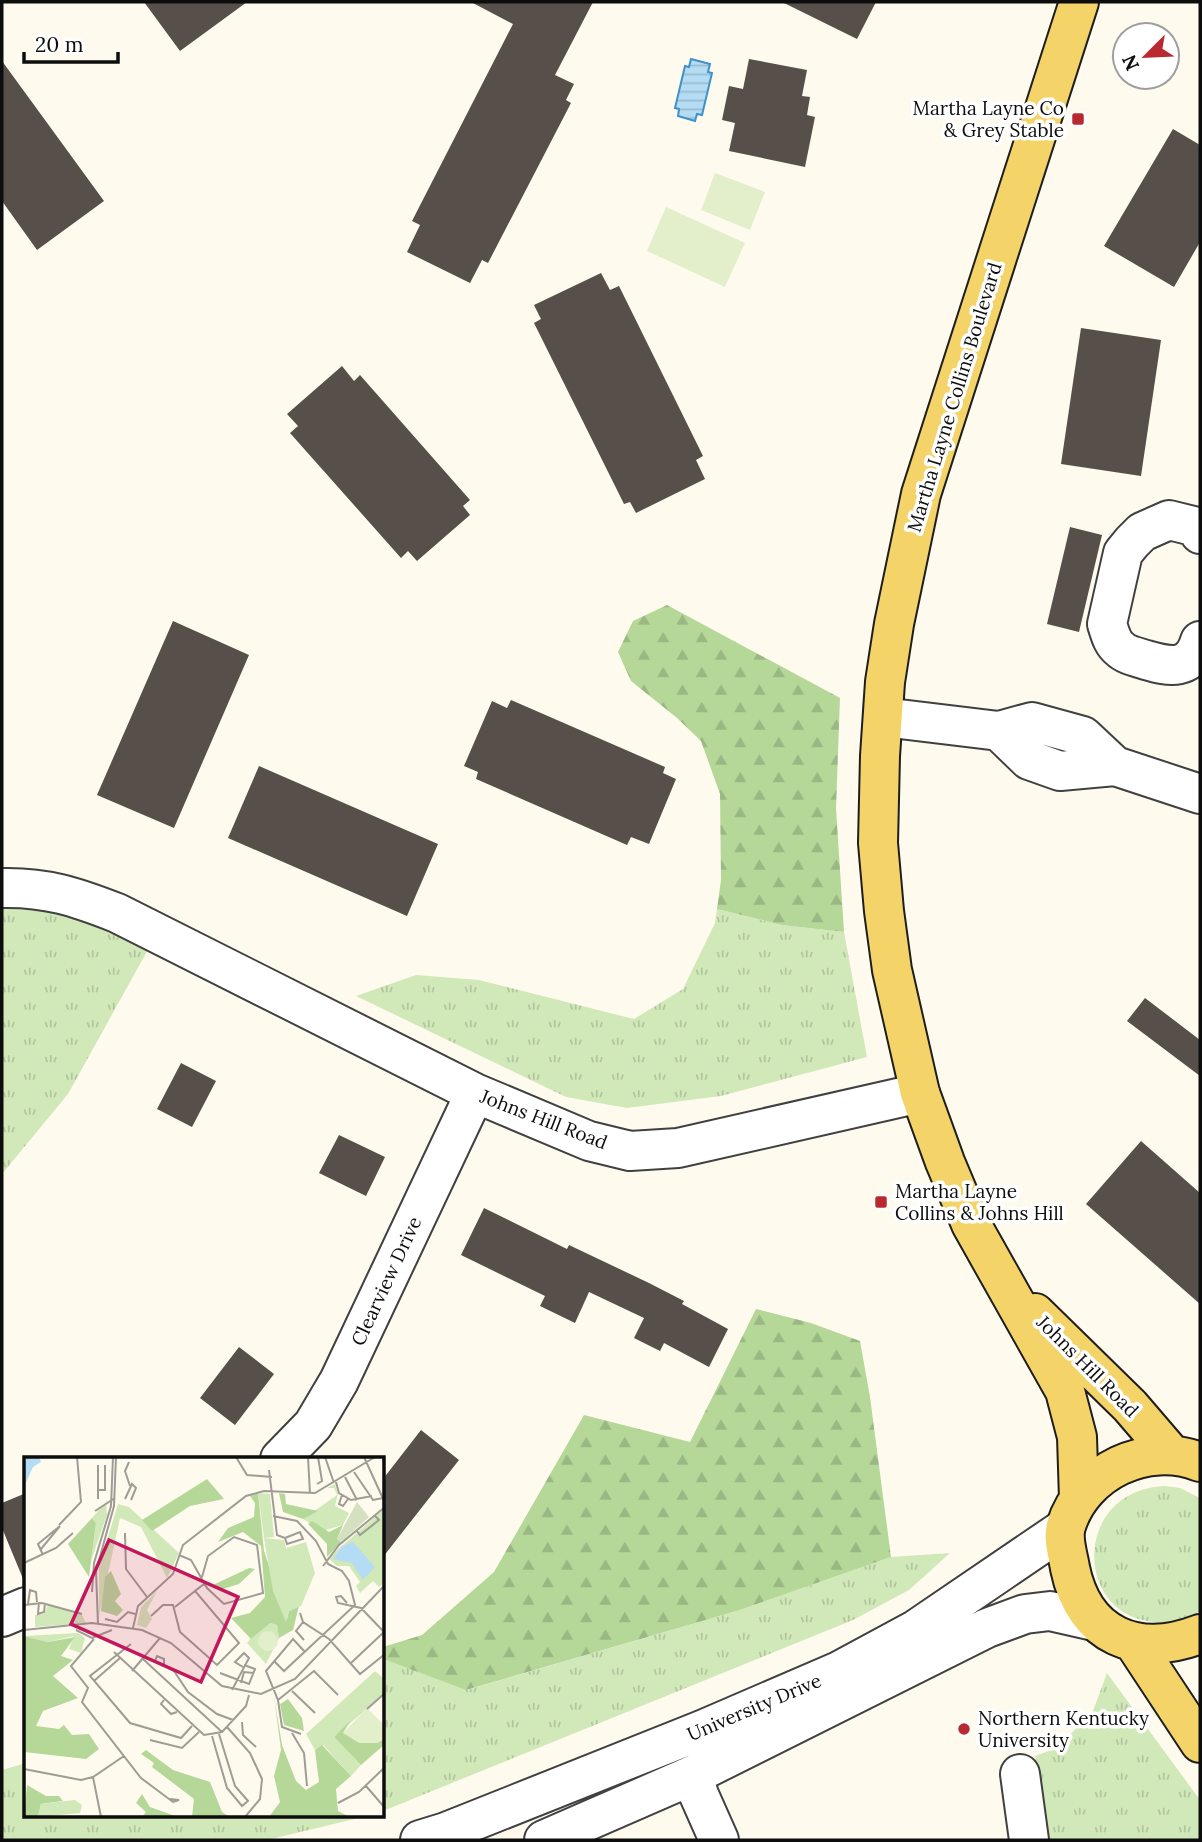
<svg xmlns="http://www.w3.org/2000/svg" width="1202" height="1842" font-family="Lora,serif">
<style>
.grass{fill:url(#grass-tufts)}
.forest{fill:url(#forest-firs)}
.pitch{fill:#e2efca}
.water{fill:url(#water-rules);stroke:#3e91c9;stroke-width:2}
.building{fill:#564f4a}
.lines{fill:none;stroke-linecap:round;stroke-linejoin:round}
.minor-casing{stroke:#404040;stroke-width:42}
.major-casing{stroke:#1e1e1e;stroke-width:42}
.minor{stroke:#fff;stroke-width:38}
.major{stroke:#f4d369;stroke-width:38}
.poi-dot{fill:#b92a30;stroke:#fff;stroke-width:2.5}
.labels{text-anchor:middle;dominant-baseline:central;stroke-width:7;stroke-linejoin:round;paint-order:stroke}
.poi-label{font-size:19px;fill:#0d0d0d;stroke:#fff;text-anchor:start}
.street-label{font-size:19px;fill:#0d0d0d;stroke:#fff}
.inset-road{fill:none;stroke:#9e9c94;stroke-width:2}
.view{fill:#c2185b;fill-opacity:0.15;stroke:#c2185b;stroke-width:3.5}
.inset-edge{fill:none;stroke:#0d0d0d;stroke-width:3.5}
</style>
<defs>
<pattern id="grass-tufts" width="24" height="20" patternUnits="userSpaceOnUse" patternTransform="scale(1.75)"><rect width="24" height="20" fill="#d1e8b9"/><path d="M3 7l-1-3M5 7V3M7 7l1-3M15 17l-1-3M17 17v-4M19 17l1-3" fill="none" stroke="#b2c69e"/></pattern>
<pattern id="forest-firs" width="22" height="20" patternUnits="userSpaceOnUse" patternTransform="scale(1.75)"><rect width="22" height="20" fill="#b5d899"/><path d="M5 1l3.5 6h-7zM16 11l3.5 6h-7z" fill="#9ab883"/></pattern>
<pattern id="water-rules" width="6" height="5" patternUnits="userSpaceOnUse" patternTransform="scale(1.75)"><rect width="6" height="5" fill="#b4dcf4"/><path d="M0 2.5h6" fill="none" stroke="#9abcd0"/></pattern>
</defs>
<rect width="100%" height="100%" fill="#fefbee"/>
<!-- grass -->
<path class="grass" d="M2,907L52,909L150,946L68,1094L2,1174Z
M717,909L782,925L844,932L867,1057L721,1096L627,1108L566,1097L356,996L416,975L479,980L634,1019L683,989L715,923Z
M1165,1486L1180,1488L1200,1498V1611C1186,1620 1171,1624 1154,1622C1073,1616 1072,1490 1165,1486Z
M950,1553L909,1590L853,1620L383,1811V1659L467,1690L740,1610L891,1557Z
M1107,1673L1200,1800V1840H1048L1035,1756L1057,1748L1093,1711Z
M26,1763V1816H367L267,1840H2V1770Z"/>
<!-- forest -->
<path class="forest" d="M667,605L840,698L836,808L844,932L782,925L717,909L721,880L720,794L701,741L677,718L631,681L618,652L633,621Z
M756,1309L811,1323L860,1341L870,1397L891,1557L740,1610L466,1690L383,1659V1647L422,1635L494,1572L584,1415L690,1442Z"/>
<!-- pitch -->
<path class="pitch" d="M715,173L765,192L750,230L701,210Z
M666,207L745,243L725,287L647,251Z"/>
<!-- water -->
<path class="water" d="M691,59L710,64L708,72L712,73L702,115L697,114L695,121L678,116L679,109L675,108L685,66L689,67Z"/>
<!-- building -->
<path class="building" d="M144,2H247L180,51Z
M471,2H593L555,75L574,84L566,100L571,103L488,263L482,260L470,283L407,252L420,225L412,221L513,24Z
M782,2H876L857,39Z
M749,59L807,70L802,96L810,97L807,115L815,117L805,167L729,151L735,123L722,120L729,86L743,89Z
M2,61L104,201L37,250L2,201Z
M1173,129L1200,145V242L1174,287L1104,246Z
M601,273L610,290L619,286L703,456L696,460L705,479L636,513L630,502L624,504L534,323L541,319L534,305Z
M1081,328L1161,340L1141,476L1061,464Z
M342,366L354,381L360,375L470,500L463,506L470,515L417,561L408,551L401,558L290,433L298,426L287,414Z
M1070,527L1102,535L1079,632L1047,624Z
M173,621L249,655L174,828L97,795Z
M511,700L665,767L663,773L676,779L649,844L631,837L627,845L476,779L478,772L464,766L492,701L507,708Z
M259,766L438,844L407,916L228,838Z
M1145,998L1200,1040V1076L1127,1021Z
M181,1063L216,1081L192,1127L157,1109Z
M339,1135L385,1157L366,1196L319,1173Z
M1141,1141L1200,1193V1304L1086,1204Z
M484,1208L567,1249L569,1245L649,1283L684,1301L682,1304L728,1329L709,1367L664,1343L660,1351L634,1338L644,1318L589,1292L575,1323L540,1306L545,1296L461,1255Z
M239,1347L274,1374L235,1425L200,1398Z
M421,1430L459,1460L383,1557V1479Z
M26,1493V1586L2,1528V1503Z"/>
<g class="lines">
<defs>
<path id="minor" d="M1200,534L1197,527L1169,520L1142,532L1132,542L1123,553L1107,624C1110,633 1112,643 1120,649C1126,655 1137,657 1146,660C1170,667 1191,671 1200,641
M883,717L999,731L1032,722L1083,736L1115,766
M999,731L1029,760L1060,771L1115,766L1200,794
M2,888C47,887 76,897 117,913L475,1093L589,1141L630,1151L678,1148L920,1093
M280,1459L313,1425L339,1381L475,1093
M2,1617L26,1607
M1020,1774L1029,1840
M693,1775L699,1795L719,1840
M420,1840L446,1832L702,1730L839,1671L915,1630L1065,1528
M544,1840L693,1775L987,1628L1025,1614L1050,1611L1094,1621"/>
<path id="major" d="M1035,1313L1130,1406L1172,1455
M1200,1462C1147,1441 1083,1471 1066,1526C1062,1539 1068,1555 1070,1568C1084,1637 1138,1658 1200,1634
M1079,1499L1077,1437L1065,1391L971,1224L945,1162L920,1093L892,970L884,911L878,843L880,756L885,682L894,624L921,494L1079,2
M1134,1643L1200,1743"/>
</defs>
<!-- minor casing -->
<use href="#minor" class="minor-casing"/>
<!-- major casing -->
<use href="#major" class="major-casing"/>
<!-- minor -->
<use href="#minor" class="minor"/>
<!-- major -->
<use href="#major" class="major"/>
</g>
<!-- markers -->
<g class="poi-dot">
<rect x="1071" y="112" width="14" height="14" rx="3.5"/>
<rect x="874" y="1195" width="14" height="14" rx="3.5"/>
<circle cx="964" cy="1729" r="7"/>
</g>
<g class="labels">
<!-- poi labels -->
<g class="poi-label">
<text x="1064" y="108" text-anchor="end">Martha Layne Co<tspan x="1064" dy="22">&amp; Grey Stable</tspan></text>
<text x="895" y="1191">Martha Layne<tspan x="895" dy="22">Collins &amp; Johns Hill</tspan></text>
<text x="978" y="1718">Northern Kentucky<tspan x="978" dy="22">University</tspan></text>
</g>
<!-- street labels -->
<g class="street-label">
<text transform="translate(954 397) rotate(-73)">Martha Layne Collins Boulevard</text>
<text transform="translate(544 1119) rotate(21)">Johns Hill Road</text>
<text transform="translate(386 1281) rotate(-65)">Clearview Drive</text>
<text transform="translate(1088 1366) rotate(45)">Johns Hill Road</text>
<text transform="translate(754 1707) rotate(-23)">University Drive</text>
</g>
</g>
<!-- overview -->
<g transform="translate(24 1457)">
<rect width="360" height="360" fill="#fefbee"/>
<path d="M311,27L314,37L311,49L325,56L319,68L298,74L279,62L313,38L310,31H303ZM234,36L246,37L250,80L240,81ZM82,45L83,58L67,104L72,66L68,61ZM94,47L105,50L155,96L143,121L117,70L96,61L75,159V110ZM133,134L123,153L128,162L122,171L113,168L117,150ZM24,148L58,158L62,166L11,170V158L20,157ZM246,166L253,168L255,181L242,207L223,186L237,169ZM54,176L61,181L57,196L45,192L50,179L24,185L0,179ZM351,214L360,222V237L310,280L337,308L327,319L299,288L291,293L282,277Z" fill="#d1e8b9"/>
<path d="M183,22L200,42L166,49L128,74L118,63ZM234,36L240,94L263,162L265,154L275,149L269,173L255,181L253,168L246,166L227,182L207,161L226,156L241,140L237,89L219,75L194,85L204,71L230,60L231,46L226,39ZM255,36L261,37L262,47L294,54L279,62L259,55ZM68,61L72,66L65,120L44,87ZM288,64L305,75L319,68L313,82L317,85L303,100V87L284,67ZM225,111L231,112L215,127L199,132L189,128ZM87,114L97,137L91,144L99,153L93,159L77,154L81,120ZM0,179L24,185L51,180L37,199L49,203L29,219L54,241L19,254L12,269L35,272L40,268L48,278L65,277L75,292L62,302L0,295ZM250,239L258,288L272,324L282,333L295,325L291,293L298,288L327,319L312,332L314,354L326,360H245L256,345L250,319L257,293ZM264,242L278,261L280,274L260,268L256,247ZM327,263L319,276L353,286L360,282V288L337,308L310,280ZM122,293L149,313L186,325L198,355L206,360H168L170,342L128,310L130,306L117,297ZM3,328L22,339H35L39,344L17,347L14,360H0ZM118,337L126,350L154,360H118L122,355L112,346Z" fill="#b5d899"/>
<path d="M333,45L345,60L317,85L313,82Z" fill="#d5e0c0"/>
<path d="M358,54L361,125L355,130L349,124L336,136L332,129L336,125L325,109H313L304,101ZM240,81L260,83L262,91L282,85L291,116L277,149L265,154L262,165L249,134ZM51,343L58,348L56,356L14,360L17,347Z" fill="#d1e8b9"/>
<path d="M234 184a10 10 0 1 1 20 0a10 10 0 1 1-20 0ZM343,251L360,268V282L353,286H335L319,276Z" fill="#e2efca"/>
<path d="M0,0H15L17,5L9,10L0,30ZM329,85L351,110L339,123L328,106L309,102L318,89Z" fill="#b4dcf4"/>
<path class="inset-road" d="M212,0L223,18L248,20M284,0L286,37M301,0L310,26M340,0L361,46M359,0L361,22M105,5L101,14L106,29M245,13L253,78L261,81L263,87L279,82L276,75L261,81M330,15L349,43L359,41M321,20L333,43M312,25L315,36L327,43L348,39M293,27L298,24L294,0M74,33H81V8M318,38L315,47L319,49L324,42M74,42V8M101,42L108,27L112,31L107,43M71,54L91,41M249,59L273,64L292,84L304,107L318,114L325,124L331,148L260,214L250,204M35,68L57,45L53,0M332,73L336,78L355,63L350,58M101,82V76L102,112L123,140M17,92L36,69L14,87L19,98M155,98L167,103L183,131L200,147L239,136L233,88L210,80L184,99L178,120M0,106L32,91L49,76M299,109L315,88L361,50M68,135L70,106L87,49L89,0M15,145L14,157L20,155L21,146M323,146L317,139L312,140L314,146L337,151L360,175M4,147L6,133L12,135L13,145M0,148L18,146L58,157M151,150L171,134M276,156L279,165L305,182L336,217L361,197M127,159L139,148H149L156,175L193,208L215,186L171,134L180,127M81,162L93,165L104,155L111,157M279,165L272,174L280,183M74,167L72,114L90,49L92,0M109,171L114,149L149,117L159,88L222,39L240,34L291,36L351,0M0,173L68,166L118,173L147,186L198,229L237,237L271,222L361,128M52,173L68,181L88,173M70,182L47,209L64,231L58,245L117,321L149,345L155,343L146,342M107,187L66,219L106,266L157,281L168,269M90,195L180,278L198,275L222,249L225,238M119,202L198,275M327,206L361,174M140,208V202L133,199L131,204L150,214L164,235L193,257L209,263M108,214L136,181M196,216L225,227L231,212L220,208M70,224L96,201M217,226L220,215L230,216M208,233L225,201L220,196L211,205L219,210M268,234L291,256M140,243L137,247L147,257L153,255M254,243L290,214L314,238M343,252L361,236M218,265L219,278L232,290M203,270L226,296L238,322L236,342L221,360M268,276L280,296L283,329M277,277L258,270L254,243L242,214L269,182L281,195M188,279L203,331L218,349L224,344L211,329L195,277M126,283L158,291L175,275M0,312L57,323L69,320L100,299M69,320L77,360M342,329L361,351M314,346L335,335L361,310"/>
<path class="view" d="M85,83L214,140L177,225L47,167Z"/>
<rect width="360" height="360" class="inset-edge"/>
</g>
<!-- border -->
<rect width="1202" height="1842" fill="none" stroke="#0d0d0d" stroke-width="7"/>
<!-- north arrow -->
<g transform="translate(1146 56) rotate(246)"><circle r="33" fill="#ffffff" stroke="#9e9e9e" stroke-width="2"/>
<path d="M0-5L12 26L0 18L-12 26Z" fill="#b92a30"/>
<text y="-10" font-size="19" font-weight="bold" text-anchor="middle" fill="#0d0d0d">N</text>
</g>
<!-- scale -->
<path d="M24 52v10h94v-10" fill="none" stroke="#0d0d0d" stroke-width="3.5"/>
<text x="35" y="52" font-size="21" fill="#0d0d0d" stroke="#ffffff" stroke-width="5" paint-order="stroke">20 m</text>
</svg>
